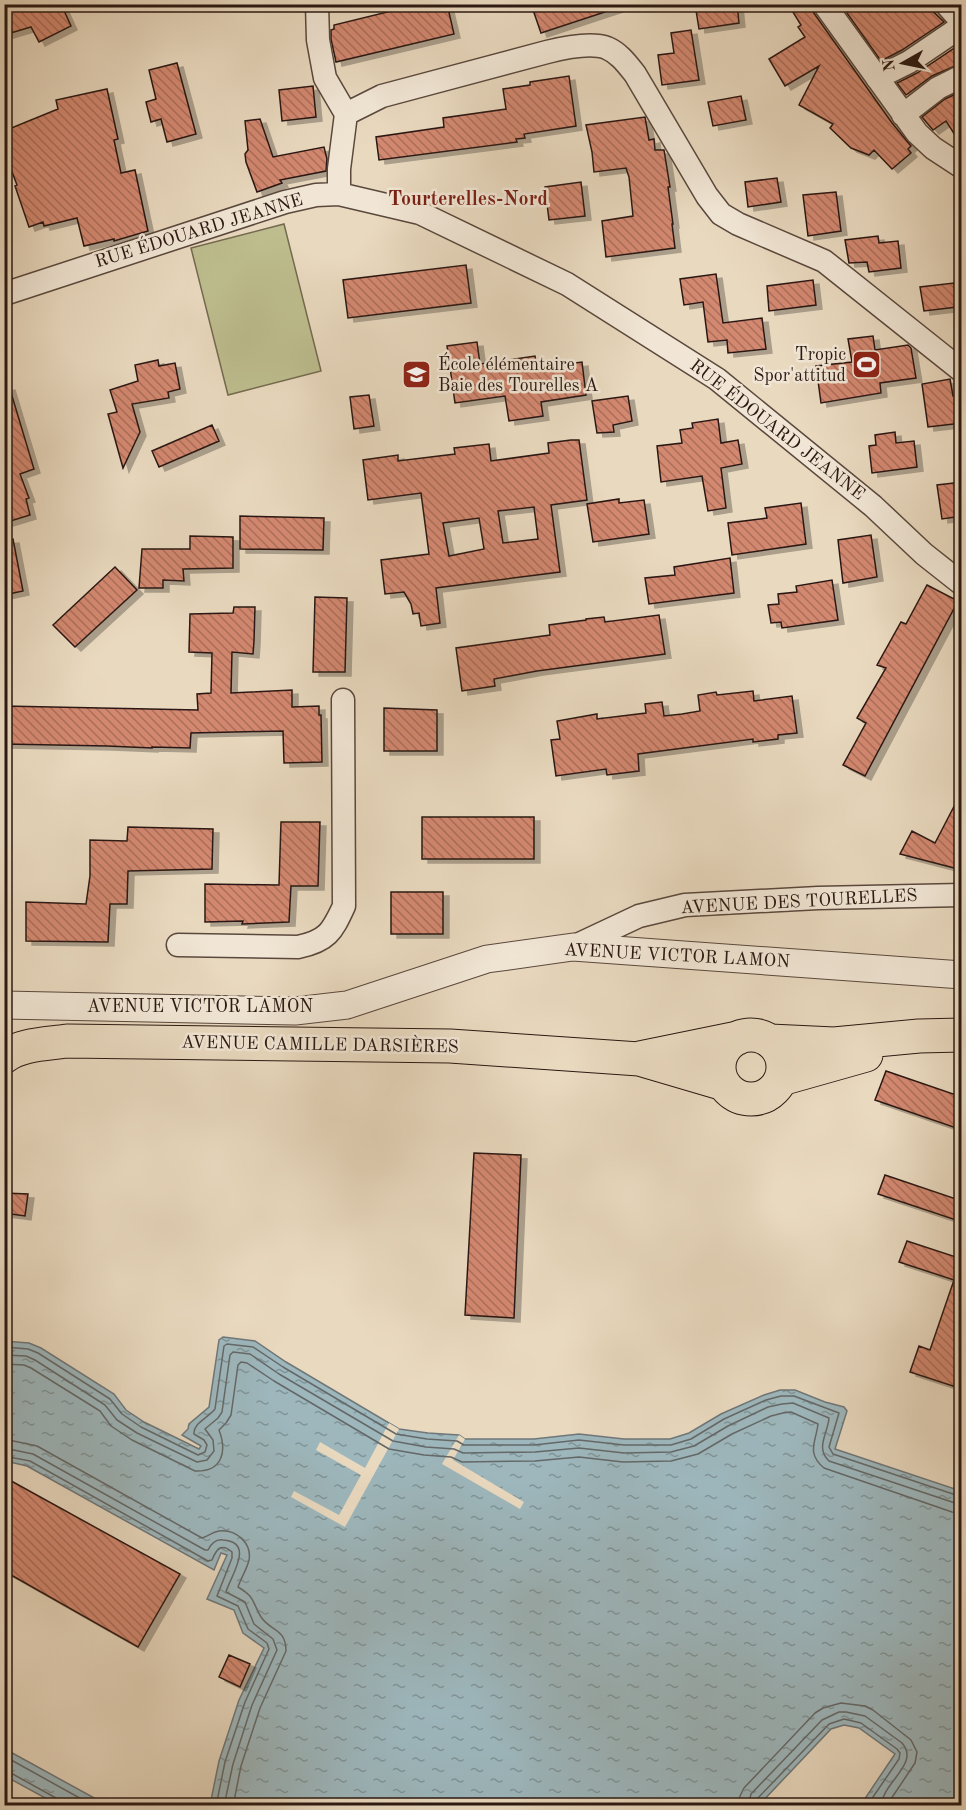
<svg xmlns="http://www.w3.org/2000/svg" width="966" height="1810" font-family="'Old Standard TT',serif">
<style>
.pitch{fill:#bdbd8e;stroke:#746a50;stroke-width:1.5}
.water{fill:url(#water-ripples);stroke:#6f7779;stroke-width:1.5}
.pier{fill:#e9d9bf}
.lines{fill:none;stroke-linecap:round;stroke-linejoin:round}
.shore{stroke:#646868;stroke-width:1.5}
.building{fill:url(#building-back-hatch);stroke:#2a1812;stroke-width:1.5;fill-rule:evenodd;filter:url(#shadow)}
.minor-casing{stroke:#5a483d;stroke-width:25}
.tertiary-casing{stroke:#5a483d;stroke-width:29}
.primary-casing{stroke:#2a1812;stroke-width:35}
.minor{stroke:#f1e6d5;stroke-width:22}
.tertiary{stroke:#f1e6d5;stroke-width:27}
.primary{stroke:#e9d9bf;stroke-width:33}
.labels{text-anchor:middle;dominant-baseline:central;stroke-width:5;stroke-linejoin:round;paint-order:stroke}
.street-label{font-size:18px;fill:#2a1812;stroke:#f1e6d5}
.poi-label{font-size:18px;fill:#2a1812;stroke:#f1e6d5;text-anchor:end}
.neighbourhood-label{font-size:20px;font-weight:bold;fill:#7a1f14;stroke:#f1e6d5}
</style>
<defs>
<pattern id="water-ripples" width="26" height="14" patternUnits="userSpaceOnUse" patternTransform="scale(1.5)"><rect width="26" height="14" fill="#9db7bd"/><path d="M2 4q2-2 4 0t4 0M15 11q2-2 4 0t4 0" fill="none" stroke="#809498"/></pattern>
<pattern id="building-back-hatch" width="6" height="6" patternUnits="userSpaceOnUse" patternTransform="scale(1.5)"><rect width="6" height="6" fill="#d38870"/><path d="M-1 5l2 2M0 0l6 6M5-1l2 2" fill="none" stroke="#ab6e5b"/></pattern>
<filter id="shadow"><feDropShadow dx="6" dy="4" stdDeviation="0" flood-color="#0004"/></filter>
</defs>
<rect width="100%" height="100%" fill="#e9d9bf"/>
<filter id="stains"><feTurbulence type="fractalNoise" baseFrequency=".00333" numOctaves="4"/><feColorMatrix values="0 0 0 0 .2 0 0 0 0 .09 0 0 0 0 .02 0 0 0 .5 -.17"/></filter>
<radialGradient id="worn" r=".72"><stop offset=".6" stop-color="#630" stop-opacity="0"/><stop offset="1" stop-color="#630" stop-opacity=".3"/></radialGradient>
<!-- pitch -->
<path class="pitch" d="M284,224L321,371L228,395L191,248Z"/>
<!-- water -->
<path class="water" d="M223,1337L255,1341L286,1362L399,1429L428,1433L459,1435L465,1439H534L579,1434L624,1439H670L689,1433L721,1414L764,1395L780,1390H795L825,1402L844,1407L847,1411L835,1449L961,1491V1805H872L864,1800L895,1754L859,1728L844,1725L831,1729L759,1805H210L219,1761L239,1700L264,1648L243,1633L234,1610L207,1599L227,1555L221,1553L214,1570L27,1466L5,1461L4,1341L29,1343L41,1348L114,1394L126,1410L144,1422L199,1449L201,1446L182,1435L188,1429L189,1424L209,1407L219,1340Z
M5,1749L107,1805H58L5,1776Z"/>
<!-- pier -->
<path class="pier" d="M389,1423L399,1429L345,1527L291,1497L294,1491L339,1515L361,1475L316,1450L320,1442L365,1468Z
M459,1435L465,1439L453,1460L524,1502L520,1509L442,1464Z"/>
<g class="lines">
<!-- shore -->
<path class="shore" d="M4,1347L28,1349L38,1353L110,1399L122,1414L141,1427L198,1455L205,1452L207,1445L204,1440L194,1434C193,1423 208,1418 215,1409L224,1346L227,1344L253,1347L283,1367L396,1434L427,1439L457,1441L464,1445H534L579,1440L624,1445H671L691,1439L724,1419L766,1400L781,1396H794L839,1413L829,1447L833,1454L962,1497
M4,1355L26,1356L35,1360L105,1405L117,1420L137,1433L197,1462L207,1460L214,1451L213,1440L205,1429L218,1418L222,1412L230,1355L233,1352L250,1354L279,1374L393,1441L426,1447L454,1449L463,1453L535,1452L579,1448L624,1453L671,1452L694,1446L728,1426L768,1407L782,1404L793,1403L829,1418C828,1433 815,1448 829,1461L955,1503L962,1504
M4,1364L24,1365L31,1368L100,1411L111,1426L132,1440L195,1471C223,1472 227,1451 219,1430L226,1423L231,1415L238,1365L241,1362L247,1363L274,1381L389,1449L424,1455L451,1457L462,1462L535,1461L579,1457L623,1462L671,1461L698,1454L732,1434L771,1416L783,1413L791,1412L818,1424C816,1442 806,1453 824,1468L952,1512L962,1513
M4,1439L37,1446L202,1538C208,1536 213,1532 219,1531C236,1529 252,1543 249,1560C247,1569 241,1578 238,1587C256,1598 251,1600 261,1617C270,1631 286,1628 286,1651L260,1708L241,1766L233,1806
M4,1448L33,1454L205,1550H208C211,1544 216,1539 223,1540C256,1542 230,1577 226,1592L245,1602L254,1624L273,1639L277,1650L252,1705L233,1764L224,1806
M4,1456L30,1461L208,1561L212,1560C216,1550 221,1542 232,1552V1558L217,1596L238,1606L248,1629L267,1643L269,1649L245,1702L225,1762L216,1806
M4,1756L94,1806
M4,1771L9,1772L56,1798L59,1801L60,1806
M739,1806L740,1796L744,1788L815,1713L823,1708L841,1703L865,1706L873,1710L911,1740L917,1752L915,1763L891,1799V1806
M748,1806L751,1794L822,1720L839,1712H846L865,1716L902,1743C921,1764 880,1784 882,1806
M755,1806L757,1799L829,1724L844,1719L861,1723L897,1749L900,1753L899,1759L873,1797L874,1806"/>
</g>
<!-- building -->
<path class="building" d="M4,4H61L71,26L39,42L31,27L4,35Z
M420,4H447L454,34L336,62L331,39V30L334,29V25Z
M531,4H616L617,8L541,33Z
M695,4H737L739,23L699,29Z
M788,4H811L813,12L892,123L911,146L908,149L911,153L892,169L874,150L869,155L851,148L830,128L833,124L799,105L819,66L785,86L769,59L805,37L798,27L801,25Z
M857,4H925L944,22L902,50L881,61L847,13Z
M691,30L699,80L662,85L658,55L674,53L671,33Z
M962,43V63L932,76L906,95L897,83L917,73Z
M177,63L196,134L167,142L161,119L151,122L146,102L156,99L149,70Z
M569,76L576,126L524,134L525,138L516,139L517,142L379,160L376,137L444,127L443,118L506,109L503,89L530,85V82Z
M313,86L316,117L282,121L279,90Z
M107,89L118,139L114,140L121,173L135,170L148,231L114,241V239L84,246L77,218L44,226L43,222L29,227L15,186L17,185L4,151V131L58,109L56,100Z
M962,91V146L946,121L933,130L922,117L945,99Z
M741,96L746,120L713,126L708,102Z
M645,117L649,140L654,139L655,150H664L670,187H668L673,224H672L675,248L606,257L602,221L633,216L629,177L626,168L594,172L592,152L586,125Z
M260,119L273,157L324,147L327,159L326,171L280,180L282,183L257,192L246,162L245,154L248,150L245,121Z
M777,178L781,202L748,207L745,182Z
M581,182L585,216L549,220L545,187Z
M836,192L841,231L808,236L803,195Z
M878,236L879,243L898,241L901,268L869,272L867,262L849,263L845,240Z
M466,265L471,303L348,318L343,280Z
M716,274L723,323L762,318L766,349L728,353L727,340L708,342L703,302L684,305L680,279Z
M813,280L816,305L769,311L767,286Z
M954,283L957,307L924,311L920,287Z
M873,336L875,350L908,345L911,348L916,378L880,383L881,393L821,403L816,366L852,362L848,339Z
M477,342L480,364L535,356L537,368L582,362L586,395L541,402L543,416L509,421L505,396L455,403L447,346Z
M158,360L159,366L175,363L180,389L168,392L169,398L132,404L140,432L123,468L108,414L117,412L110,390L138,381L135,365Z
M950,379L953,396L962,395V423L928,427L922,384Z
M9,386L34,469L20,474L29,498L26,499L30,515L4,523V387Z
M369,395L374,426L354,429L350,397Z
M628,396L632,421L613,425L614,432L597,433L592,401Z
M718,419L721,443L738,440L742,464L721,468L726,508L708,511L702,476L661,482L657,446L682,443L680,430L693,428L692,423Z
M212,425L219,441L159,467L152,451Z
M895,432L896,443L914,441L917,467L872,473L869,446L876,445L875,435Z
M571,440H579L587,500L551,505L560,572L436,588L440,623L421,626L419,613L413,614L411,604L404,592L385,594L381,560L429,554L421,493L368,500L363,460L398,455V461L455,454L454,448L489,444L491,461L549,453L548,443ZM534,507L538,539L503,543L498,511ZM479,518L484,549L449,556L443,523Z
M962,482V516L942,519L937,485Z
M619,499V503L644,500L649,534L593,542L587,504Z
M801,503L806,544L732,555L728,523L767,518L765,508Z
M240,516L324,518L323,550L240,549Z
M871,535L877,577L843,583L838,540Z
M190,536L233,537V568L183,569L184,581L163,580V588H139L142,549H190Z
M13,539L23,591L4,595V540Z
M730,558L734,593L649,604L645,578L675,575L674,567Z
M115,567L137,590L75,647L53,625Z
M832,580L838,620L782,628L781,622L771,623L768,605L779,604L778,594L797,592L796,586Z
M927,585L958,601L865,776L843,765L866,723L857,718L886,668L877,665L901,622L906,624Z
M315,597L347,598L345,672H313Z
M234,607H255L254,641L253,654L232,652L231,693L292,690V707L319,706V715H321L322,762L284,763L283,731L191,733L190,748L152,747V748L107,746L4,744V706L198,710L197,694L211,693L212,653L189,652L190,614L233,613Z
M659,615L665,654L537,671L494,679L495,686L462,691L456,648L550,635L549,625L586,620V619L604,617L605,622Z
M753,691L754,701L792,696L797,733L778,735V739L753,742V739L638,754L639,771L607,775L606,769L556,776L551,740L560,739L557,721L597,714V719L646,713L645,704L662,702L664,716L682,714L700,711L698,695L716,692L717,695Z
M384,708L437,710V751H384Z
M962,791V870L900,854L912,831L935,843Z
M422,817H534V859H422Z
M281,822H320L318,886H291L289,922L242,924L243,921L205,922V884L279,885Z
M128,827L213,829L212,869L128,871L127,904H110L108,942L26,941V902L86,904L90,876V840L127,841Z
M391,892H443V934H391Z
M886,1071L962,1097V1130L875,1100Z
M474,1153L521,1155L514,1318L465,1315Z
M885,1175L962,1201V1222L878,1194Z
M4,1193L28,1194L25,1216L4,1213Z
M907,1241L962,1259V1389L910,1372L919,1346L930,1350L954,1280L899,1262Z
M4,1477L180,1574L138,1647L4,1571Z
M229,1655L250,1664L240,1687L219,1677Z"/>
<g class="lines">
<defs>
<path id="minor" d="M317,4L318,40L325,78L346,114L339,169V194
M824,4L917,133L933,148L962,167
M946,4L962,22
M877,78L909,62L962,26
M346,114L382,96L547,52C563,48 591,42 607,48C619,53 627,64 635,74L707,196L721,214L738,224L824,261L962,371
M903,115L938,88L962,76
M4,294L285,202L316,195L339,194L420,213L567,284L717,379L873,506L924,554L962,584
M178,945L298,947C327,941 332,932 344,906L343,700
M573,947L639,916L685,905L818,898L962,895"/>
<path id="tertiary" d="M4,1005L295,1011L347,1005L487,959L573,947L962,975"/>
<path id="primary" d="M719 1067a32 32 0 1 1 64 0a32 32 0 1 1-64 0Z
M770,1041L834,1044L919,1036L962,1035
M4,1057C20,1044 47,1044 67,1041L450,1046L639,1059L724,1084
M640,1058L738,1038
M781,1079L866,1055"/>
</defs>
<!-- minor casing -->
<use href="#minor" class="minor-casing"/>
<!-- tertiary casing -->
<use href="#tertiary" class="tertiary-casing"/>
<!-- primary casing -->
<use href="#primary" class="primary-casing"/>
<!-- minor -->
<use href="#minor" class="minor"/>
<!-- tertiary -->
<use href="#tertiary" class="tertiary"/>
<!-- primary -->
<use href="#primary" class="primary"/>
</g>
<!-- icons -->
<defs>
<symbol id="stadium-square" viewBox="-11 -11 22 22"><rect x="-9" y="-9" width="18" height="18" rx="4" fill="#8f2418" stroke="#f1e6d5"/><path d="M0-5a6.5 5 0 1 0 0 10a6.5 5 0 1 0 0-10ZM-3.5-1.8h7v3.6h-7Z" fill="#fff"/></symbol>
<symbol id="school-square" viewBox="-11 -11 22 22"><rect x="-9" y="-9" width="18" height="18" rx="4" fill="#8f2418" stroke="#f1e6d5"/><path d="M0-5L7-2L0 1L-7-2ZM-4 1L0 2.5L4 1V4Q0 6-4 4Z" fill="#fff"/></symbol>
</defs>
<g fill-rule="evenodd">
<use href="#stadium-square" x="850" y="348" width="33" height="33"/>
<use href="#school-square" x="400" y="358" width="33" height="33"/>
</g>
<g class="labels">
<!-- street labels -->
<g class="street-label">
<text transform="translate(199 231) rotate(-17)">RUE ÉDOUARD JEANNE</text>
<text transform="translate(777 430) rotate(38)">RUE ÉDOUARD JEANNE</text>
<text transform="translate(799 902) rotate(-3)">AVENUE DES TOURELLES</text>
<text transform="translate(677 956) rotate(3)">AVENUE VICTOR LAMON</text>
<text x="200" y="1007">AVENUE VICTOR LAMON</text>
<text transform="translate(320 1045) rotate(1)">AVENUE CAMILLE DARSIÈRES</text>
</g>
<!-- poi labels -->
<g class="poi-label">
<text x="846" y="355">Tropic<tspan x="846" dy="21">Spor'attitud</tspan></text>
<text x="438" y="365" text-anchor="start">École élémentaire<tspan x="438" dy="21">Baie des Tourelles A</tspan></text>
</g>
<!-- neighbourhood labels -->
<g class="neighbourhood-label">
<text x="468" y="200">Tourterelles-Nord</text>
</g>
</g>
<!-- margin -->
<rect width="966" height="1810" fill="none" stroke="#e9d9bf" stroke-width="24"/>
<rect x="6" y="6" width="954" height="1798" fill="none" stroke="#2a1812" stroke-width="3"/>
<rect x="12" y="12" width="942" height="1786" fill="none" stroke="#2a1812" stroke-width="1.5"/>
<!-- north arrow -->
<g transform="translate(903 63) rotate(261)" stroke="#f1e6d5" stroke-width="4.5" paint-order="stroke">
<path d="M0-4.5L10 22L0 15L-10 22Z" fill="#2a1812"/>
<text y="-9" font-size="16" font-weight="bold" text-anchor="middle" fill="#2a1812">N</text>
</g>
<rect width="100%" height="100%" filter="url(#stains)"/>
<rect width="100%" height="100%" fill="url(#worn)"/>
</svg>
